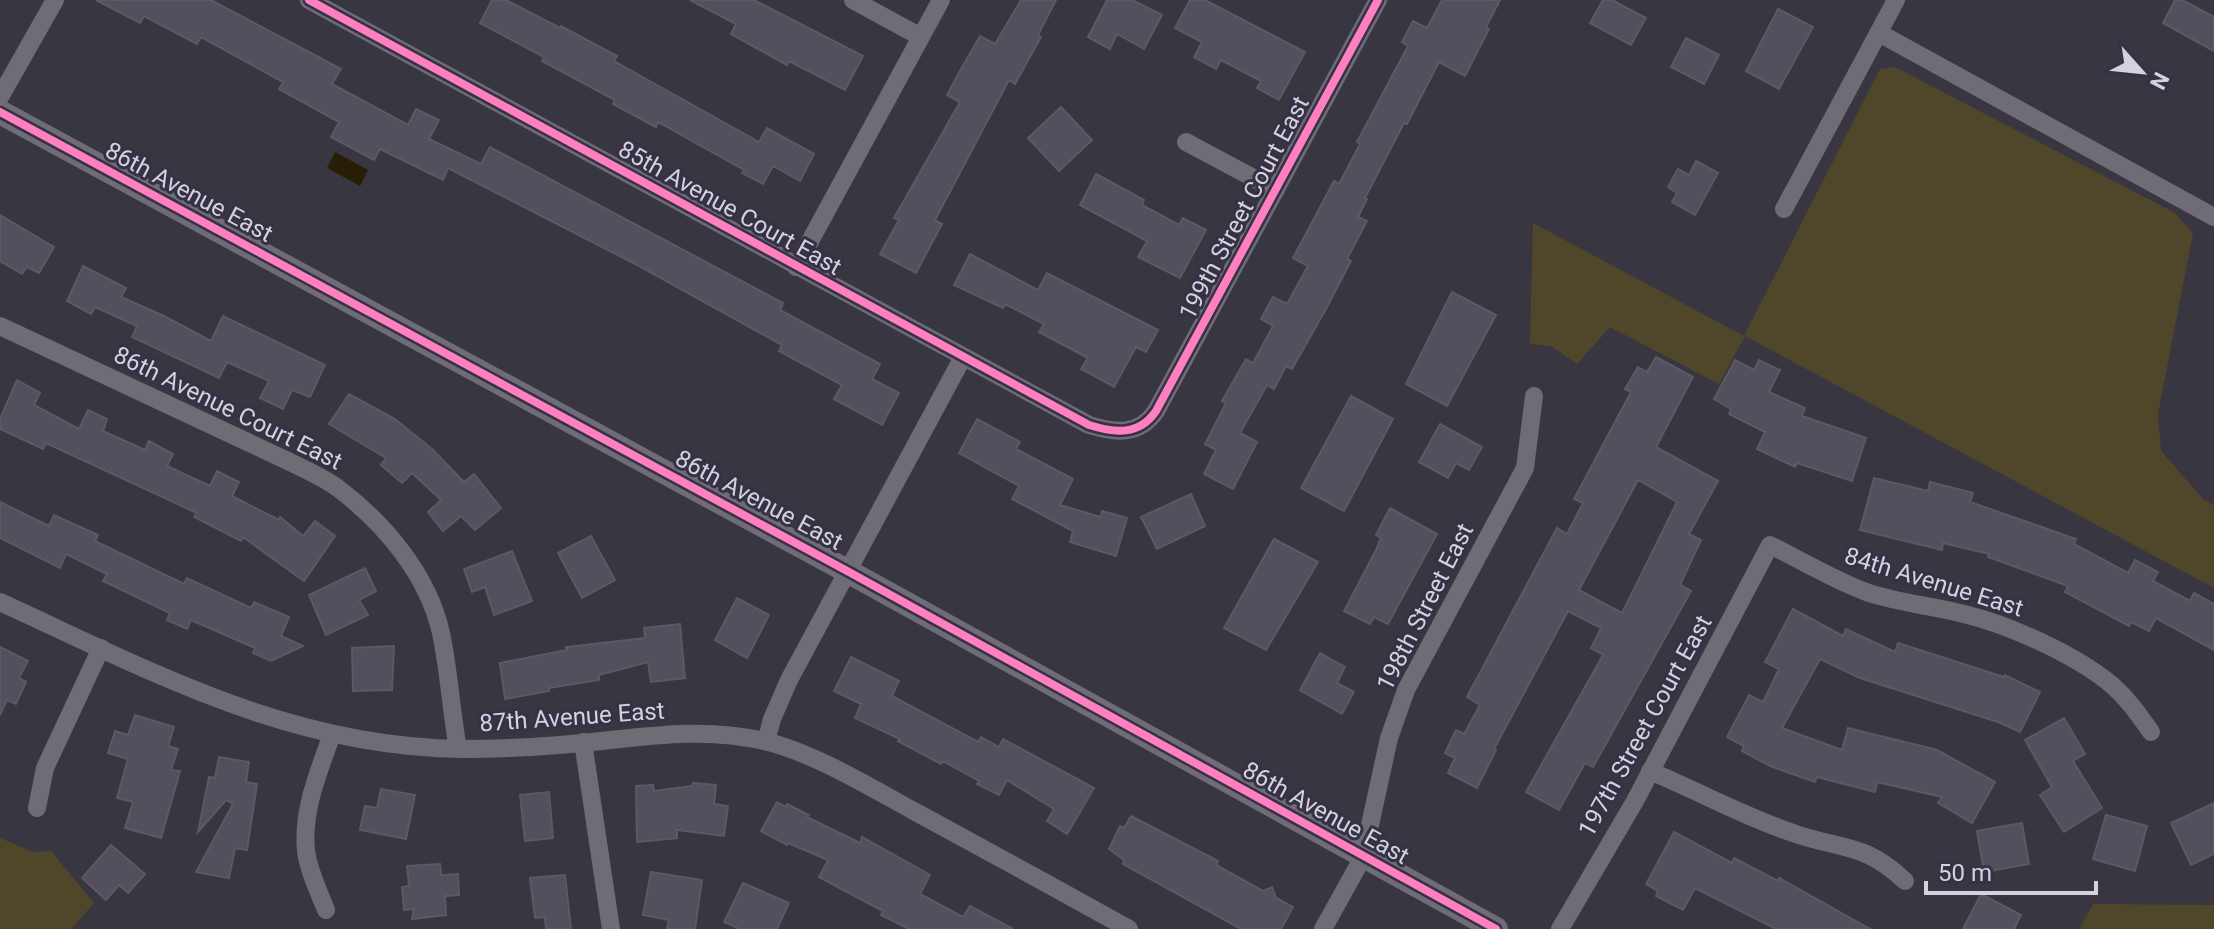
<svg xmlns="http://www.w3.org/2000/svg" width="2214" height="929" font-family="Roboto,sans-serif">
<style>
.green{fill:#50472b}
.water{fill:#271e06}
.building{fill:#534f5d;stroke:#5b5962;stroke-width:2;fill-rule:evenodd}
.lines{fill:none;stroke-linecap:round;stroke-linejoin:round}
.minor{stroke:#6f6c76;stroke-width:18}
.tertiary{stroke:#6f6c76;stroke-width:24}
.cycleway-casing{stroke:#363145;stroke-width:13}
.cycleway{stroke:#ff80c0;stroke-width:8}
.labels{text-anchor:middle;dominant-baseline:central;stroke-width:6;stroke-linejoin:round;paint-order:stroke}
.street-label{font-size:24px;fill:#d5d2df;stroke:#363145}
</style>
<rect width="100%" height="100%" fill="#383641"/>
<!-- green -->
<path class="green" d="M1895,67L2175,213L2193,233L2158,414L2161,451L2204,500L2214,505V588L1745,336L1719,384L1610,327L1577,364L1551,346L1530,344L1533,223L1744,336L1880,69Z
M0,838L33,852L51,851L94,903L71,929H0Z
M2093,904L2214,905V929H2079Z"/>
<!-- water -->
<path class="water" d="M335,152L368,170L360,186L327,168Z"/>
<!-- building -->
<path class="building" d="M96,0H211L341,69L332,84L408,125L416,109L439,120L429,139L481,164L490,147L783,303L780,310L880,364L872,379L899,393L882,425L834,399L842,385L779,351L782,345L641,267L448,168L443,180L380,149L374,160L331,137L339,122L279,89L283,82L201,37L197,44L144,16L140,23Z
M492,0H506L560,28L561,26L617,56L614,61L759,142L767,128L814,154L800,181L773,166L763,184L742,173L744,170L658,122L656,127L613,104L615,100L542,61L544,57L480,23Z
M690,0H754L863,56L845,90L789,61L787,65L731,34L736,24Z
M1021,0H1056L1038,35L1041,37L1015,84L1009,80L935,220L942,224L916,273L880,254L899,220L894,218L960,102L947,95L961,69L980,36L995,44Z
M1107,0H1132L1162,15L1144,49L1117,34L1110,49L1088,37Z
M1190,0H1205L1305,52L1279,100L1257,88L1261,81L1221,60L1216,69L1194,57L1202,42L1175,28Z
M1442,0H1500L1486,27L1489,29L1465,76L1439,62L1407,124L1404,123L1365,198L1367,199L1358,217L1367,221L1347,259L1351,261L1326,309L1292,369L1286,366L1274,389L1267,385L1240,433L1257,442L1233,489L1204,474L1216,450L1205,444L1226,403L1222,401L1246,359L1253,363L1273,326L1261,319L1273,297L1287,304L1308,266L1293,258L1334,181L1339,184L1360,144L1357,142L1408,46L1402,42L1413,21L1427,28Z
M1603,0H1612L1646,18L1631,45L1590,23Z
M2175,0H2182L2214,17V51L2163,23Z
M1778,9L1813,27L1779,89L1746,71Z
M1686,38L1719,55L1704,84L1671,67Z
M1061,107L1092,140L1059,171L1028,138Z
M1696,161L1718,173L1695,215L1672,202L1677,193L1668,187L1678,169L1689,175Z
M1096,174L1144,200L1142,205L1179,225L1183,218L1206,230L1180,278L1138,257L1147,241L1080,205Z
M0,215L54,247L39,273L27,267L22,274L0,261Z
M970,254L1038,290L1047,273L1158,330L1146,352L1136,347L1114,387L1081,369L1088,358L1039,332L1044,324L1005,304L1003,308L954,285Z
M83,266L126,288L121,297L164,316L211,341L223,316L325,365L310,397L292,390L283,409L260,398L269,381L227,362L219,378L132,337L137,326L95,307L91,314L67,301Z
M1452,292L1496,315L1447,406L1406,384Z
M1656,357L1693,377L1656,447L1718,481L1689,534L1701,540L1680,585L1691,591L1593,767L1585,763L1559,810L1526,792L1603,655L1591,648L1601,628L1568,611L1494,749L1496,750L1477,788L1448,773L1455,758L1445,753L1456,730L1464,734L1480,705L1467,697L1557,528L1567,534L1583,503L1574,499L1631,392L1625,389L1638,367L1647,372ZM1638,480L1677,502L1622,613L1579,590Z
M1735,360L1754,370L1759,360L1780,370L1769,392L1805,408L1802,416L1866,438L1852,481L1797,463L1795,467L1757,449L1765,432L1729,414L1731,409L1714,399Z
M17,380L40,393L34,405L79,429L88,410L107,419L103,431L145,450L149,441L173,454L167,466L210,486L217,471L239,482L232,496L279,520L280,517L303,536L315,521L335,536L304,581L243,537L241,541L194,517L197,513L46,443L43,449L0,429V419Z
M349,394L395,419L432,449L464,482L474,474L501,508L475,530L461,516L443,531L428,512L441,500L412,473L402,483L381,465L386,458L329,424Z
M1351,396L1393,419L1344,511L1301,488Z
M977,419L1020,442L1016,449L1073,479L1060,505L1101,517L1102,511L1127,518L1116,556L1070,542L1073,531L1012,499L1019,486L959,453Z
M1440,424L1482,447L1469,470L1456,463L1448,478L1419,462Z
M1874,478L1928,491L1930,482L1973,493L1970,502L2076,539L2074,544L2128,573L2135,560L2158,572L2153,581L2190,601L2194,593L2214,604V650L2156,618L2149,631L2131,622L2129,626L2065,592L2068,586L1988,557L1989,554L1943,543L1942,550L1860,530Z
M1191,494L1205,526L1157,549L1141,517Z
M0,502L49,526L54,515L98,535L95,541L184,584L187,578L251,608L254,602L289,617L281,636L303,646L271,661L253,653L255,648L191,620L187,629L167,620L170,613L103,581L107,574L66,554L60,568L0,538Z
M1390,508L1437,534L1388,624L1374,617L1370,624L1344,611L1376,550L1381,538L1376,535Z
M591,536L615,580L582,598L558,553Z
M1274,539L1318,562L1266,650L1224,628Z
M512,551L532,601L494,615L485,587L472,592L464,569Z
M365,568L376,591L359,600L368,615L326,635L309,595Z
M737,598L769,615L747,658L715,640Z
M1793,609L1843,636L1846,629L1895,652L1898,643L2004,677L2005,675L2040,692L2020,732L1998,722L1860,678L1820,659L1782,728L1842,750L1848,728L1937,750L1995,782L1972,823L1938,803L1942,797L1877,782L1875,792L1817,777L1815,782L1770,766L1742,751L1744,746L1727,737L1749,695L1763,702L1779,669L1765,662Z
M680,624L685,678L651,682L648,662L599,675V680L549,688V691L505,699L500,663L567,650L566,647L645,638L644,628Z
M394,646L392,690L353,691L352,648Z
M0,647L28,661L19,678L26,682L16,704L7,700L0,715Z
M1320,653L1345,667L1337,683L1354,692L1342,714L1300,690Z
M851,657L899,681L892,696L978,742L981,737L999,747L1003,739L1094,788L1067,834L1047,821L1054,809L1007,780L999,795L977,784L979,781L943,761L941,764L898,741L900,739L855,718L861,704L834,691Z
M135,715L174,727L168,746L178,749L171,770L180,771L161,838L125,828L133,802L117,798L128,759L108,753L115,731L128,735Z
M2064,718L2085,754L2073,761L2102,808L2064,832L2040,795L2052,787L2025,740Z
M219,757L249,762L246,782L257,784L247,850L235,848L229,878L196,872L233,804L226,800L198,832L209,777L215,778Z
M693,783L716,785L714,804L728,806L724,836L677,830V838L637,842L636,786L653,785L654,791L692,786Z
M381,789L415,795L406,839L360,830L365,806L377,808Z
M549,792L553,838L525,841L520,795Z
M777,802L786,807L787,804L809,815L807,817L860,843L862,837L930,875L920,894L963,917L970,906L1013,929H909L881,915L883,911L819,877L828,860L788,843L787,845L761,831Z
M2214,803V854L2191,865L2171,823Z
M2106,815L2147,826L2135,871L2093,859Z
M1131,816L1218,861L1216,865L1263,891L1272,887L1276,898L1293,907L1281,929H1241L1123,864L1124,860L1109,849L1120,826L1124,828Z
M2022,823L2029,864L1984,872L1977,831Z
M1674,832L1732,863L1734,858L1778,881L1779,878L1870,929H1776L1695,888L1683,910L1656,896L1658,891L1646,884Z
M111,845L145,874L128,893L119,885L106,900L82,878Z
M440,864L441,875L458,874L459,895L445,896L446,915L412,919L414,909L404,910L402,887L409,886L407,866Z
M651,872L702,880L695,929H667L669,920L643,915Z
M565,875L571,929H546L545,917L535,918L530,878Z
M743,883L789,903L777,929H740L724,922Z
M1981,894L2021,915L2014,929H1963Z"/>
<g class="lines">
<!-- minor -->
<path class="minor" d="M309,0L1089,425C1115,433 1139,436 1156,411L1378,0
M853,0L921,37
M1879,33L2214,217
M0,97L55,0
M1186,142L1276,190
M1784,209L1896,0
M796,267L941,0
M0,326L290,462C306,470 325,478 339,489C385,524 428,575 441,633C449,671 451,710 458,749
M0,602C153,672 289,747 463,749C509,749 556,746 602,741C656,735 709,728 764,741C812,752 868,786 912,810C984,849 1057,889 1129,929
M766,741L772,719L789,680L963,357
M583,742L611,929
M1650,771C1700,792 1747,818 1799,835C1845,850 1866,844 1905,881
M37,808L45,768L101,648
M326,910C319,892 308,870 306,850C302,810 319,771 332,734
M1323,929L1363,857L1389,738L1406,690L1525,468L1534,396
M1560,929L1635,801L1770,545C1803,561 1835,581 1869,593C1900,603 1933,606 1964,614C2010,625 2076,655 2112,685C2128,699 2139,715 2151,732"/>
<!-- tertiary -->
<path class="tertiary" d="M0,112L849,572L1496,929"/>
<defs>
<path id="cycleway" d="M309,0L1089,425C1115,433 1139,436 1156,411L1378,0
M0,112L849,572L1496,929"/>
</defs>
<!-- cycleway casing -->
<use href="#cycleway" class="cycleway-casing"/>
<!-- cycleway -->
<use href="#cycleway" class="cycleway"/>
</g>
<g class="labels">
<!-- street labels -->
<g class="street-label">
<text transform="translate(189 192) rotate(28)">86th Avenue East</text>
<text transform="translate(730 208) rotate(29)">85th Avenue Court East</text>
<text transform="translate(1244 208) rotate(-62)">199th Street Court East</text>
<text transform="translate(228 408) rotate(26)">86th Avenue Court East</text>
<text transform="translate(759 500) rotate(28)">86th Avenue East</text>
<text transform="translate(1934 582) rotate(17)">84th Avenue East</text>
<text transform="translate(1425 607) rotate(-63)">198th Street East</text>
<text transform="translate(572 717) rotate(-4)">87th Avenue East</text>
<text transform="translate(1645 726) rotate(-61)">197th Street Court East</text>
<text transform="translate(1326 813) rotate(29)">86th Avenue East</text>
</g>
</g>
<!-- north arrow -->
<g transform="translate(2142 72) rotate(117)" stroke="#363145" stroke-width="6" paint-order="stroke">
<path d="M0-6L14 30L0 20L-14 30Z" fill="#d5d2df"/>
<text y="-12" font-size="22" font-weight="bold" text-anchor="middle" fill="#d5d2df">N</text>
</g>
<!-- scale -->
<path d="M1926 881v12h170v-12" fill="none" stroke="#d5d2df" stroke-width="4"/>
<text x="1938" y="881" font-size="24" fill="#d5d2df" stroke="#363145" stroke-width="6" paint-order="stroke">50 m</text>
</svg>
